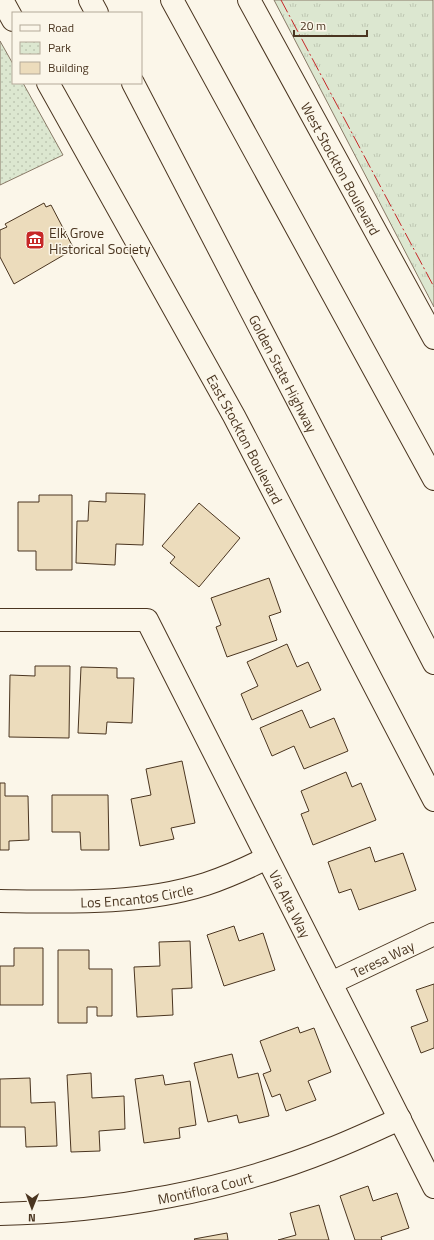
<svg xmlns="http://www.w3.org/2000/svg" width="434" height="1240" font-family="'Titillium Web',sans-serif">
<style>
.grass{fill:url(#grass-tufts);stroke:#887966}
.park{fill:url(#park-dots);stroke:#887966}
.building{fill:#ecdcbc;stroke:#4a3520}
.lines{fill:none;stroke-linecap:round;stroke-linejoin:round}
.minor-casing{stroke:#4a3520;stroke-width:24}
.highway-casing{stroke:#4a3520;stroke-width:24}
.minor{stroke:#fbf6e9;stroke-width:22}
.highway{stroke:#fbf6e9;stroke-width:22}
.power{stroke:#c62828;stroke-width:1;stroke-dasharray:14 3 2 3;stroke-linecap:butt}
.labels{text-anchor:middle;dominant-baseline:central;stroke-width:3;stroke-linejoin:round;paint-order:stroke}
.street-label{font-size:14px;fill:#4a3520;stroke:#fbf6e9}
.poi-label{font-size:14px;fill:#4a3520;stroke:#fbf6e9;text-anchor:start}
</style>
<defs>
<pattern id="grass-tufts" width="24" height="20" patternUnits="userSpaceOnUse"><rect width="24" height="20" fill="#dce7d0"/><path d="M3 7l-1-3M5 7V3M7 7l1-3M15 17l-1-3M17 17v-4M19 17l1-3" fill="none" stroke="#bec7b2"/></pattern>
<pattern id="park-dots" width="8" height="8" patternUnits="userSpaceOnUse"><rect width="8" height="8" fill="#dce7d0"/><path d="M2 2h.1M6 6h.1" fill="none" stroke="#bec7b2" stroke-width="1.8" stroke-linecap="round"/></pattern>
</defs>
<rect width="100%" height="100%" fill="#fbf6e9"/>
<!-- grass -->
<path class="grass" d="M274,0H433L434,307Z"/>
<!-- park -->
<path class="park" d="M0,41L13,64V83H23L63,155L0,185Z"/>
<!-- building -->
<path class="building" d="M44,203L46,207L51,205L74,249L14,284L0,257V230L7,227L5,224Z
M106,493L145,494L143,545L116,544L115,565L76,563L77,521H88L89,501L106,502Z
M39,495H72V570H36V551H18V502H39Z
M199,503L240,538L199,587L170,563L175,557L162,546Z
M269,578L281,612L269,616L277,640L227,657L216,627L221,625L211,598Z
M287,644L297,667L308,662L321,690L252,720L241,694L258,686L247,662Z
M35,666H70L69,738L9,737L10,675L35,676Z
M81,667L117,668V678H134L132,723L107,722L106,734L78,733Z
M302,710L310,728L334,718L348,751L304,769L294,746L272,756L260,728Z
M182,761L195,823L171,828L174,839L140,846L131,799L151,795L146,769Z
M346,772L352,787L361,783L376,820L313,845L301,814L309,811L301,791Z
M0,783H5V796H28L29,840L9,841V850H0Z
M52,795H108L109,850H81L80,832H52Z
M370,847L375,862L403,853L416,890L359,910L351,889L339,893L328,862Z
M234,926L239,941L263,933L275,970L224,986L207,935Z
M190,941L192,988L172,989L173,1015L137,1017L134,967L160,966L159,942Z
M14,948H43V1005H0V966H14Z
M58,950H89V969H112V1016H97V1007H87V1023H58Z
M434,984V1048L421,1053L411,1027L428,1021L416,990Z
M298,1027L300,1033L314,1028L331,1072L308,1081L316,1100L286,1111L280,1094L272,1097L263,1074L271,1071L260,1041Z
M232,1054L238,1078L258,1073L269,1116L239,1123L237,1115L208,1122L194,1063Z
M91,1073L92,1098L124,1096L125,1129L99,1131L100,1151L71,1152L67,1075Z
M163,1075L165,1085L190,1081L196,1125L179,1128L180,1138L144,1143L135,1079Z
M30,1078L31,1103L55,1102L57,1146L26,1147L25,1127H0V1079Z
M368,1186L373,1201L397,1193L409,1228L381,1237L382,1240H355L340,1196Z
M319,1205L329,1240H278L296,1235L290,1213Z
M227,1233L228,1240H195L194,1239Z"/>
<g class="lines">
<defs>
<g id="minor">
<path d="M2,0L13,20"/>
<path id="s1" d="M249,0L434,338"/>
<path id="s2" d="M48,83L234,416L434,800"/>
<path id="s3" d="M0,620H147L434,1187"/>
<path id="s4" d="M0,901C69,902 139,905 206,884C227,877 247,868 267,858"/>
<path id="s5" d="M331,983L434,934"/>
<path id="s6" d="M0,1214C112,1212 227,1191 331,1149C354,1140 377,1129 400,1119"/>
</g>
<g id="highway">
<path d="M90,0L97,13"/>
<path d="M172,0L434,479"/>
<path id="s7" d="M133,83L434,663"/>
</g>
</defs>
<!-- minor casing -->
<use href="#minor" class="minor-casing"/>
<!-- highway casing -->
<use href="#highway" class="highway-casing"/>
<!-- minor -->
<use href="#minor" class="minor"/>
<!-- highway -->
<use href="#highway" class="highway"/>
<!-- power -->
<path class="power" d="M281,0L434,287"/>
</g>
<!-- icons -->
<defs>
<symbol id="museum-square" viewBox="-11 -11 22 22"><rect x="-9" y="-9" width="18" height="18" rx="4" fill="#c62828" stroke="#fbf6e9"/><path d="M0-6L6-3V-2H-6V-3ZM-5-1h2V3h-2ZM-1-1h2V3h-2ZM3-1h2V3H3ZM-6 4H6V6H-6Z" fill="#fff"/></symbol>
</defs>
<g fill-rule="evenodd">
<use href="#museum-square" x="24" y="229" width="22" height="22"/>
</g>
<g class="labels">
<!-- street labels -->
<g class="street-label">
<text stroke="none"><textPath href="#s1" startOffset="192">West Stockton Boulevard</textPath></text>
<text stroke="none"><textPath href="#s7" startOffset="327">Golden State Highway</textPath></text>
<text stroke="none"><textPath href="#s2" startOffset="407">East Stockton Boulevard</textPath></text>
<text stroke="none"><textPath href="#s4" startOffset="137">Los Encantos Circle</textPath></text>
<text stroke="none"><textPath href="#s3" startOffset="465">Via Alta Way</textPath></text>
<text stroke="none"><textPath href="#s5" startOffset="57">Teresa Way</textPath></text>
<text stroke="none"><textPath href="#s6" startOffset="207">Montiflora Court</textPath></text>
</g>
<!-- poi labels -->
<g class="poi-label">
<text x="49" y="232">Elk Grove<tspan x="49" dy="16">Historical Society</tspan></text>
</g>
</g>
<!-- legend -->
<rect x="12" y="12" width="130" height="72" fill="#fbf6e9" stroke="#b4a999"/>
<rect x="20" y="25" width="20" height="6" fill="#fbf6e9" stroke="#b4a999"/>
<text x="48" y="32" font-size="12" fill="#4a3520">Road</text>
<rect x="20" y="42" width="20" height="12" fill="url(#park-dots)" stroke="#b4a999"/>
<text x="48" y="52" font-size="12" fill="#4a3520">Park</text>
<rect x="20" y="62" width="20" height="12" fill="#ecdcbc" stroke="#b4a999"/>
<text x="48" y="72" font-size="12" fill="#4a3520">Building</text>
<!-- north arrow -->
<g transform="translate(32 1208) rotate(181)" stroke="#fbf6e9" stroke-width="3" paint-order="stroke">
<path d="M0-3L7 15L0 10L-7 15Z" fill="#4a3520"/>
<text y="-6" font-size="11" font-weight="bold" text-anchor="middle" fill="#4a3520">N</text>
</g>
<!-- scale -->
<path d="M294 30v6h73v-6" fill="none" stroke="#4a3520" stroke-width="2"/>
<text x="300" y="30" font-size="12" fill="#4a3520" stroke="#fbf6e9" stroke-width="3" paint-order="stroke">20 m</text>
</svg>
